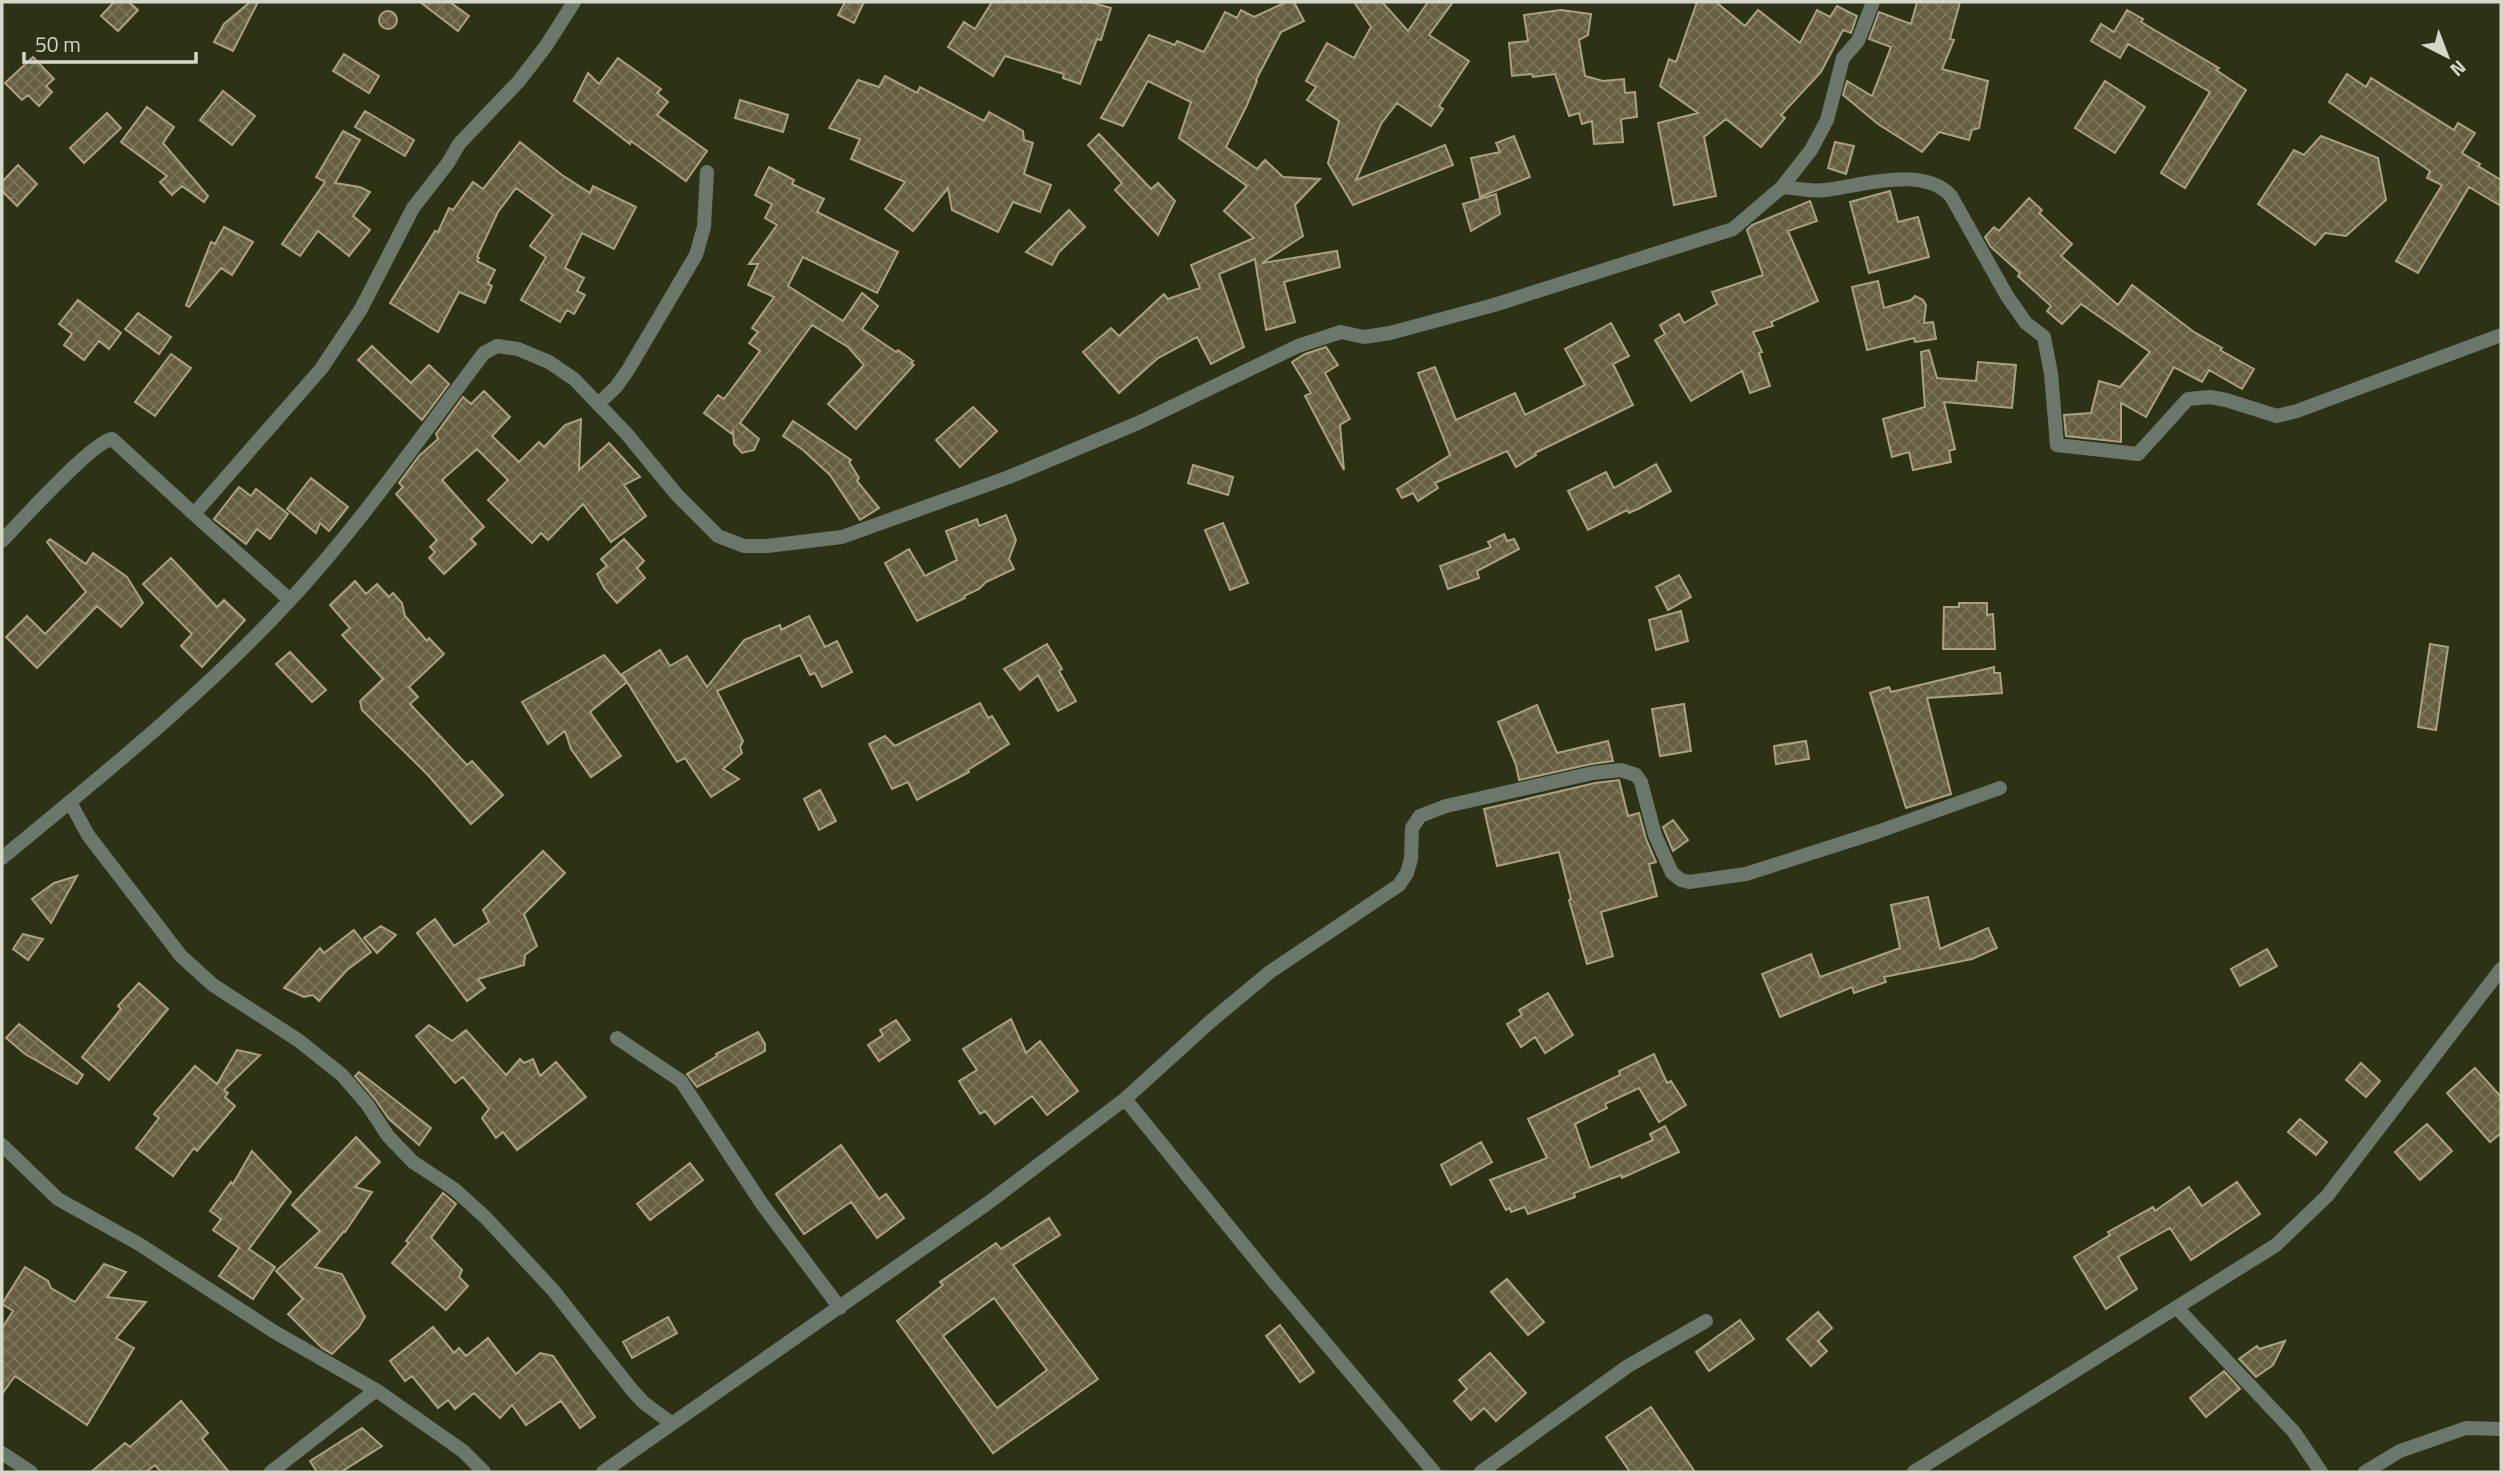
<svg xmlns="http://www.w3.org/2000/svg" width="2503" height="1474" font-family="'Titillium Web',sans-serif">
<style>
.building{fill:url(#building-cross-hatch);stroke:#aba182;stroke-width:2;fill-rule:evenodd}
.lines{fill:none;stroke-linecap:round;stroke-linejoin:round}
.street{stroke:#6c776c;stroke-width:14}
</style>
<defs>
<pattern id="building-cross-hatch" width="8" height="8" patternUnits="userSpaceOnUse" patternTransform="scale(1.75)"><rect width="8" height="8" fill="#675e41"/><path d="M0 0l8 8M0 8l8-8" fill="none" stroke="#7c745b"/></pattern>
</defs>
<rect width="100%" height="100%" fill="#2d3217"/>
<!-- building -->
<path class="building" d="M114,2H129L138,10L118,31L101,16Z
M250,2H258L233,51L214,42L224,24Z
M420,2H450L469,16L458,31Z
M845,2H864L854,23L838,15Z
M992,2H1090L1111,8L1101,40L1097,39L1080,84L1063,78L1064,74L1005,56L993,76L948,47L964,22L975,29Z
M1286,2H1294L1304,21L1281,32L1256,80L1257,81L1247,105L1226,147L1257,169L1265,160L1283,177L1320,179L1295,205L1303,236L1262,263L1337,251L1340,267L1284,282L1295,322L1266,330L1255,259L1219,274L1244,347L1211,364L1197,337L1158,358L1119,393L1083,352L1111,328L1119,336L1164,294L1168,299L1200,288L1191,265L1254,238L1224,211L1247,186L1179,138L1191,102L1148,81L1123,126L1101,118L1149,35L1175,45L1177,41L1204,52L1225,12L1237,18L1241,10L1254,17Z
M1354,2H1382L1408,31L1428,2H1453L1429,35L1469,61L1439,106L1443,109L1431,126L1397,103L1381,124L1356,180L1445,145L1453,165L1353,205L1328,163L1339,121L1307,100L1316,87L1306,81L1327,43L1354,58L1371,27Z
M1697,2H1716L1745,26L1758,10L1800,43L1817,10L1830,17L1837,6L1857,16L1851,33L1843,30L1821,72L1781,115L1785,118L1761,147L1726,119L1704,137L1716,196L1674,205L1658,123L1698,113L1660,86L1669,59L1676,62Z
M1917,2H1960L1950,39L1954,40L1942,69L1988,81L1979,128L1972,130L1969,140L1939,132L1922,152L1878,124L1843,95L1847,81L1872,96L1891,47L1869,39L1879,12L1911,24Z
M1561,10L1591,14L1588,35L1579,40L1585,76L1603,81L1624,79L1625,93L1635,92L1637,117L1621,119L1623,142L1594,144L1592,121L1582,124L1579,113L1569,116L1555,74L1533,77L1532,74L1512,76L1509,43L1528,41L1524,15Z
M2127,10L2143,19L2141,22L2219,68L2216,70L2246,90L2185,188L2161,173L2210,92L2128,44L2120,58L2091,41L2101,24L2114,32Z
M379 20a9 9 0 1 1 18 0a9 9 0 1 1-18 0Z
M344,54L379,76L369,93L333,71Z
M33,57L54,79L46,86L52,92L39,106L28,95L22,100L5,83Z
M618,58L661,89L657,93L668,102L657,115L707,151L686,181L631,141L630,144L574,101L588,73L599,84Z
M2347,74L2366,87L2371,78L2454,130L2458,123L2475,133L2462,153L2480,164L2478,166L2501,180V206L2469,187L2418,273L2396,261L2442,185L2427,178L2430,171L2329,102Z
M885,76L917,93L920,87L984,121L989,112L1023,131L1024,140L1033,143L1024,174L1051,185L1040,212L1013,202L998,232L952,210L948,188L913,231L885,209L905,182L851,159L860,139L829,128L858,80L879,87Z
M2105,81L2145,107L2115,153L2075,128Z
M223,91L255,116L232,145L200,120Z
M740,100L788,115L783,132L735,118Z
M147,107L174,127L163,143L208,196L204,202L182,186L172,195L160,182L167,176L121,142Z
M365,111L414,140L405,156L355,127Z
M107,113L121,128L84,163L70,148Z
M343,131L360,140L335,183L360,187L370,192L353,216L370,230L349,256L318,231L300,256L282,244L325,182L316,177Z
M1099,134L1151,189L1158,183L1175,201L1158,235L1115,190L1122,183L1088,145Z
M1514,136L1530,177L1480,197L1471,158L1500,152L1496,143Z
M2321,136L2378,158L2386,200L2346,236L2325,233L2315,245L2258,204L2294,150L2304,155Z
M520,142L562,175L590,193L593,186L636,207L614,249L582,233L565,268L584,278L577,291L585,295L574,314L567,310L560,322L521,300L546,257L530,246L553,215L516,188L498,212L477,257L479,258L477,261L495,270L488,284L492,286L485,303L459,292L438,332L390,303L435,231L438,232L449,208L453,210L473,182L483,189Z
M1835,142L1854,146L1846,174L1828,168Z
M18,165L37,184L17,206L2,191V182Z
M769,167L794,180L792,184L824,199L817,212L898,252L877,293L803,257L788,286L843,321L862,293L878,306L862,329L896,352L898,350L913,361L911,363L914,365L856,429L828,404L864,365L848,347L812,325L740,423L759,439L754,450L742,453L734,444L733,432L732,434L704,413L718,395L724,399L760,351L749,343L758,332L752,328L774,297L748,285L758,264H749L777,225L765,218L772,204L755,195Z
M1890,191L1898,222L1918,217L1929,257L1869,273L1850,202Z
M1496,194L1500,214L1471,231L1463,204Z
M2029,198L2042,210L2039,213L2072,244L2061,256L2118,305L2132,285L2194,332L2222,348L2220,350L2254,369L2242,389L2209,370L2202,382L2174,367L2146,417L2121,403V442L2066,436L2064,415L2091,413L2099,381L2120,387L2150,352L2081,304L2062,324L2047,311L2051,306L2018,276L2020,273L1991,247L1985,237L1994,227L1999,231Z
M1810,201L1817,221L1788,231L1818,301L1771,322L1773,326L1753,332L1762,352L1759,353L1770,386L1750,393L1742,371L1691,401L1655,340L1665,334L1660,325L1679,314L1684,323L1717,304L1712,292L1763,275L1747,230L1752,225Z
M1069,210L1085,227L1059,252L1052,265L1026,252Z
M224,227L253,242L232,275L221,268L189,307L186,305L211,242L215,244Z
M1878,281L1884,308L1911,300L1915,296L1923,300L1926,305L1924,323L1933,322L1936,339L1915,342L1914,338L1867,350L1852,287Z
M78,300L121,333L109,349L99,341L84,360L64,345L72,334L59,324Z
M138,313L171,337L159,354L125,329Z
M1611,323L1629,356L1613,364L1633,405L1535,453L1536,455L1516,467L1507,451L1435,483L1438,488L1418,501L1413,493L1402,498L1397,489L1450,455L1418,373L1435,367L1456,420L1515,393L1525,415L1585,385L1565,349Z
M372,346L411,383L429,365L449,384L422,420L358,360Z
M1326,347L1338,365L1325,373L1350,419L1340,425L1344,470L1305,396L1311,393L1292,362L1305,354Z
M1929,350L1937,378L1976,381L1978,362L2016,365L2012,408L1944,402L1955,449L1949,451L1951,462L1913,470L1909,452L1892,457L1883,419L1925,407L1921,352Z
M171,354L191,368L155,416L135,402Z
M484,391L510,417L492,436L519,462L539,442L544,447L565,425L581,419L579,470L609,443L640,477L624,485L646,516L611,542L583,504L548,540L541,533L532,543L488,500L508,480L477,449L442,480L484,527L471,539L476,544L444,574L429,558L435,552L430,547L437,540L396,494L403,487L399,483L419,456L438,439L436,434L463,397L471,404Z
M973,407L997,431L960,467L936,440Z
M793,421L851,460L849,462L859,478L857,481L879,508L860,520L830,475L803,450L783,436Z
M1656,464L1671,491L1640,508L1629,513L1627,510L1588,530L1568,491L1606,472L1614,488Z
M1193,465L1233,477L1228,495L1188,483Z
M311,478L348,507L329,531L320,523L316,533L287,509Z
M239,487L251,496L256,489L288,514L270,539L257,529L246,544L214,519Z
M1006,515L1016,540L1009,559L1014,569L986,582L979,589L964,596L965,598L917,621L885,563L909,549L925,576L957,560L946,531L977,519L979,526Z
M1223,523L1248,583L1230,590L1205,530Z
M1504,534L1507,541L1514,539L1519,549L1477,571L1479,578L1448,589L1440,566L1491,547L1488,542Z
M50,539L86,564L93,553L127,577L143,603L121,627L97,606L37,668L6,637L27,616L45,634L86,592L47,542Z
M624,539L644,561L637,568L645,578L617,603L604,588L597,574L607,566L601,559Z
M171,558L217,607L224,600L245,620L202,667L181,646L192,634L143,584Z
M1679,575L1691,597L1668,610L1656,587Z
M355,581L366,594L377,584L389,597L393,593L402,603L405,616L427,641L429,638L444,654L409,687L418,697L410,704L467,765L472,761L503,795L471,824L427,774L362,710L360,701L383,679L342,635L350,628L330,605Z
M1959,603H1987V615L1993,614L1995,649H1943L1944,607H1959Z
M1681,611L1688,641L1656,650L1649,620Z
M809,616L825,647L837,641L852,672L822,687L815,673L810,675L800,655L717,691L743,741L740,747L742,753L723,769L739,779L711,797L685,758L677,762L622,674L660,650L670,666L687,656L707,687L744,640L780,625L781,630Z
M1047,644L1062,669L1059,671L1076,701L1058,711L1038,675L1020,690L1004,669Z
M2430,644L2448,647L2436,730L2418,727Z
M290,652L326,690L312,702L276,664Z
M604,655L627,682L590,712L621,756L591,777L571,749L565,731L548,744L522,702Z
M1994,667V673H2000L2002,693L1927,698L1951,794L1906,808L1870,693L1889,687L1891,692Z
M980,703L988,718L992,716L1009,744L968,770L969,772L917,800L908,782L892,789L869,744L885,736L895,746Z
M1684,704L1691,751L1660,756L1652,709Z
M1537,705L1557,753L1608,741L1613,761L1591,764L1519,780L1516,765L1498,722Z
M1806,741L1809,759L1776,764L1774,746Z
M1619,780L1628,816L1639,813L1646,839L1656,862L1649,864L1657,896L1601,912L1613,956L1587,964L1569,900L1571,899L1559,852L1497,866L1484,809L1595,783Z
M820,790L836,821L819,830L804,799Z
M1673,820L1688,840L1673,851L1663,827Z
M543,851L565,873L524,914L537,946L525,955L524,965L478,979L485,988L467,1001L417,933L435,919L454,946L489,922L483,910Z
M77,876L51,923L32,899L54,883Z
M1928,897L1940,949L1988,928L1997,948L1972,959L1884,977L1886,982L1854,993L1852,987L1780,1017L1762,974L1811,954L1820,977L1900,948L1891,905Z
M381,926L396,935L377,953L364,938Z
M354,930L371,952L347,970L319,1001L313,995L304,997L284,988L320,948L324,953Z
M23,934L43,939L28,960L13,949Z
M2267,949L2277,966L2240,986L2231,969Z
M139,983L168,1009L109,1080L82,1057L121,1009L118,1006Z
M1548,993L1573,1035L1545,1053L1535,1037L1521,1047L1507,1024L1522,1015L1519,1010Z
M1011,1019L1026,1053L1040,1041L1078,1091L1047,1115L1032,1096L995,1124L985,1111L980,1114L959,1081L977,1070L963,1049Z
M896,1020L910,1040L879,1061L868,1045L883,1035L880,1030Z
M19,1024L83,1075L77,1084L25,1054L6,1038Z
M429,1025L452,1041L466,1030L506,1075L520,1059L524,1063L533,1059L540,1076L556,1062L586,1097L517,1150L503,1132L496,1138L482,1118L489,1109L463,1077L455,1083L416,1036Z
M758,1032L765,1044V1051L697,1087L687,1074L717,1056L716,1054Z
M237,1050L260,1055L224,1090L228,1093L225,1097L235,1106L197,1151L194,1148L173,1176L136,1148L159,1118L154,1114L195,1066L217,1084Z
M1654,1054L1667,1083L1671,1081L1686,1105L1659,1122L1639,1088L1605,1104L1607,1108L1575,1124L1590,1168L1653,1140L1650,1134L1665,1126L1679,1152L1622,1178L1621,1175L1574,1193L1575,1197L1528,1214L1525,1207L1511,1212L1510,1208L1506,1210L1490,1180L1547,1158L1528,1119L1620,1075L1619,1071Z
M2361,1063L2380,1081L2366,1097L2346,1080Z
M2475,1068L2501,1097V1133L2490,1142L2447,1093Z
M359,1072L431,1128L419,1145L389,1119L375,1099L355,1076Z
M2300,1119L2327,1142L2316,1155L2288,1132Z
M2427,1124L2452,1151L2420,1180L2395,1152Z
M356,1137L380,1162L355,1187L372,1192L345,1232L344,1231L315,1267L342,1274L365,1317L358,1328L332,1354L322,1348L288,1314L303,1299L276,1271L320,1231L292,1205Z
M1481,1142L1492,1162L1451,1185L1441,1165Z
M841,1145L879,1199L886,1194L904,1218L877,1238L851,1202L804,1234L776,1194Z
M252,1151L291,1192L249,1249L275,1267L253,1299L219,1276L239,1248L213,1230L221,1219L210,1211L231,1182L233,1184Z
M690,1163L703,1180L650,1220L637,1204Z
M2237,1182L2260,1214L2191,1260L2170,1228L2118,1257L2137,1289L2106,1309L2074,1257L2110,1235L2108,1232L2153,1207L2155,1211L2189,1187L2202,1206Z
M443,1193L456,1204L431,1238L462,1270L459,1277L468,1286L446,1310L392,1263L409,1243L406,1241Z
M1049,1218L1060,1235L1013,1265L1098,1379L993,1453L897,1321L943,1285L940,1282L996,1243L1001,1249ZM994,1298L1047,1370L997,1408L943,1336Z
M104,1264L126,1272L107,1297L146,1302L116,1338L134,1348L87,1425L15,1376L2,1394V1328L13,1311L2,1304L25,1267L48,1281L51,1288L75,1302Z
M1507,1279L1544,1322L1528,1335L1491,1292Z
M1818,1312L1832,1328L1818,1341L1827,1351L1811,1366L1787,1339Z
M668,1317L677,1333L632,1358L623,1342Z
M1740,1320L1754,1339L1709,1371L1696,1352Z
M1280,1325L1314,1372L1300,1382L1266,1336Z
M433,1327L454,1353L459,1348L466,1356L488,1338L516,1374L540,1353L553,1356L595,1417L580,1428L561,1401L526,1425L512,1405L500,1418L474,1393L455,1409L448,1400L438,1408L412,1376L405,1381L390,1361Z
M2285,1341L2273,1365L2256,1377L2239,1359L2257,1346L2259,1349Z
M1490,1353L1526,1393L1496,1421L1484,1408L1471,1420L1454,1401L1467,1389L1459,1380Z
M2224,1371L2240,1389L2206,1417L2190,1398Z
M181,1401L208,1433L202,1439L229,1472H161L155,1465L146,1472H91L125,1443L130,1447Z
M1651,1407L1695,1472H1630L1606,1437Z
M362,1428L382,1446L341,1472H317L310,1461Z"/>
<g class="lines">
<!-- street -->
<path class="street" d="M1782,187C1796,188 1812,192 1825,190C1861,186 1923,165 1951,196L2007,296L2026,323L2044,337L2051,374L2057,445L2138,454L2188,399L2210,397L2226,400L2277,416L2297,411L2501,335
M598,404L616,387L628,370L696,255L704,227L707,172
M2,541C20,522 92,442 112,439L194,514
M290,600L194,514L321,369L361,309L413,208L448,163L459,144L519,81L546,46L574,2
M70,802L88,835L181,956L213,985L298,1040L342,1075L367,1104L388,1136L413,1162L454,1189L485,1217L553,1290L632,1390L644,1403L671,1423
M2,858C101,776 203,695 291,599C361,523 421,436 484,353L497,346L518,349L549,362L574,379L626,433L677,495L718,536L744,546H767L842,537L1009,477L1138,423L1298,346L1341,332L1364,337L1390,333L1494,305L1733,229L1782,187L1811,150L1827,120L1843,58L1858,41L1873,2
M617,1038L681,1081L762,1204L840,1308
M1125,1099L1211,1021L1270,972L1399,885L1407,873L1411,859L1412,828L1420,816L1446,806L1593,773L1621,770L1636,775L1641,782L1655,835L1672,873L1681,880L1689,882L1746,874L1877,832L2000,788
M2,1145L58,1199L139,1244L273,1331L376,1390L463,1451L484,1472
M2177,1308L2294,1432L2321,1472
M2,1453L31,1472
M271,1472L376,1390
M603,1472L988,1203L1125,1099L1264,1270L1434,1472
M1481,1472L1628,1366L1706,1321
M1914,1472L2276,1245L2327,1196L2501,969
M2365,1472L2400,1451L2466,1428L2501,1429"/>
</g>
<!-- border -->
<rect width="2503" height="1474" fill="none" stroke="#d4d8c8" stroke-width="7"/>
<!-- north arrow -->
<g transform="translate(2447 56) rotate(138)" stroke="#2d3217" stroke-width="5" paint-order="stroke">
<path d="M0-5L12 26L0 18L-12 26Z" fill="#d4d8c8"/>
<text y="-10" font-size="19" font-weight="bold" text-anchor="middle" fill="#d4d8c8">N</text>
</g>
<!-- scale -->
<path d="M24 52v10h172v-10" fill="none" stroke="#d4d8c8" stroke-width="3.5"/>
<text x="35" y="52" font-size="21" fill="#d4d8c8" stroke="#2d3217" stroke-width="5" paint-order="stroke">50 m</text>
</svg>
